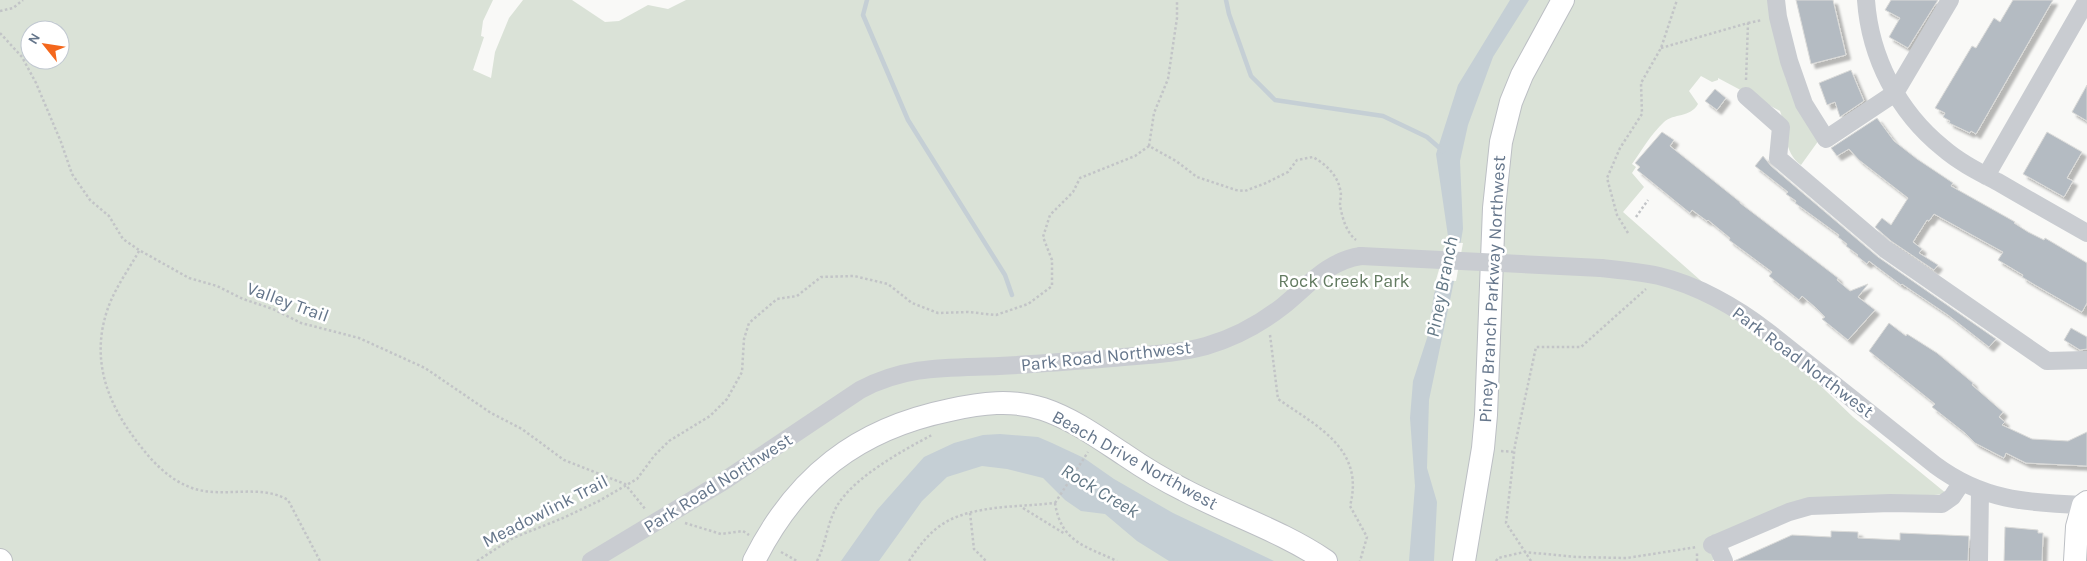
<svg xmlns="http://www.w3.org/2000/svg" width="2087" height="561" font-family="Karla,sans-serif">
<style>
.green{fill:#dae2d7;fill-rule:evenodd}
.water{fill:#c5cfd5}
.pier{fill:#f9f9f7}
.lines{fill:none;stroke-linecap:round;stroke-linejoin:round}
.stream{stroke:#c5cfd5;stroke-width:4.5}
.building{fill:#b4bbc2;stroke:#dbdbd9;filter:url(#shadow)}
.major-casing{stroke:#bcbfc4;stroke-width:24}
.path{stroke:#c2c4c7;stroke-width:2.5;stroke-dasharray:2.5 2.5;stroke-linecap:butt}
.minor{stroke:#c9ccd1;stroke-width:18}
.major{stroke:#fff;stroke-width:22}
.minor-bridge{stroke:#c9ccd1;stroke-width:18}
.labels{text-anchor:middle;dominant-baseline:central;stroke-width:5;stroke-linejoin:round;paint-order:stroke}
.park-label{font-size:18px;fill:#637b61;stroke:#fff}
.street-label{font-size:18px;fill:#65768b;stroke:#fff}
.water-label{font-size:19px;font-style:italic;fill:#627785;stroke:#fff}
</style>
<defs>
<filter id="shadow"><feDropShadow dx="4.5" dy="4.5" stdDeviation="1" flood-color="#0004"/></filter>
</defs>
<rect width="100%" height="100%" fill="#f9f9f7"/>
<!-- green -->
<path class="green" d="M0,0H493L483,21L481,36L484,37L473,70L491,78L495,52L509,18L523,0H572L605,22L619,21L648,5L668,9L686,0H1769L1786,79L1807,124L1819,140L1801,165C1783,152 1787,130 1780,111L1718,78V80L1712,82L1701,76L1689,91L1698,104C1690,118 1674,113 1664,122C1651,134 1642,150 1632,164L1636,167L1632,173L1644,187L1623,212L1767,339L1798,364L1853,417L1947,494L1855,501L1788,514L1721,547L1716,558L1712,561H0ZM30,30H60V60H30Z"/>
<!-- water -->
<path class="water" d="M1510,0H1529L1493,57L1468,125L1460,161L1463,229L1454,281L1429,400L1427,468L1437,502L1434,561H1409L1415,486L1410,418L1413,381L1429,332L1434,294L1449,243L1436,154L1458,85Z
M1000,434L1038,437L1052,443L1084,458L1114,479L1173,513L1274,561H1169L1137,541L1105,514L1081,511L1065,500L1043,478L1007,469L982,466L947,477L922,501L879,561H841L877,510L924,457L954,443L983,435Z"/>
<!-- pier -->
<path class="pier" d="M1447,242L1463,243L1456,281L1436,280Z"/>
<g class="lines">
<!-- stream -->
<path class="stream" d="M867,0L863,15L908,120L1005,275L1012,295
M1226,0L1229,14L1251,76L1275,100L1383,116L1427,137L1443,151"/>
</g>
<!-- building -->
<path class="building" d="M1796,0H1833L1846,55L1811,64Z
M1891,0H1938L1908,48L1889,37L1900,18L1885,10Z
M2013,0H2053L1976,134L1971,131L1970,133L1949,123L1950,121L1943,117L1945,113L1935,108L1972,46L1976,48L1994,18L2000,22Z
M1851,70L1864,101L1840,117L1835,102L1827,105L1819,83Z
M2087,85V121L2072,112Z
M1715,89L1726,98L1717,110L1705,101Z
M1877,118L1894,141L1917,159L1953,183L1951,186L2015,222L2014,223L2028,232L2044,240L2045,238L2087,263V303L2082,312L2035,285L2022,277L2023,275L1998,260L2003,252L1934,214L1929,221L1927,220L1913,242L1922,249L1919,253L1938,265L1934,270L1891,241L1875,227L1882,218L1891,225L1908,198L1859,160L1849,149L1837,156L1831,148Z
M1662,132L1674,140L1670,146L1740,202V203L1838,278L1837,280L1850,291L1868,284L1858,297L1875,310L1848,340L1822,319L1825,317L1815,307L1802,296L1799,300L1769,276L1772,272L1729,240L1730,238L1708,220L1707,221L1692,210L1690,213L1637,170L1640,167L1635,163Z
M2047,132L2082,152L2067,178L2073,181L2064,197L2023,174Z
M1763,156L1771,166L1878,257L1996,339L1989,347L1948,315L1902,284L1901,285L1869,261L1867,264L1857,256L1858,255L1846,246L1847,244L1838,237L1839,235L1795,203L1796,201L1786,194L1788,192L1755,166Z
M1889,323L1906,336L1907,334L1937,353L1973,383L1972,385L2003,412L1999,417L2005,422L2002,425L2032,439L2068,441L2087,432V466L2026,463L2006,453L2004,458L1975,443L1965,433L1932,407L1935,404L1869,351Z
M2071,328L2087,337V349L2080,350L2064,340Z
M2005,527L2038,530V533H2043L2042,561H2004Z
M1831,531L1858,532V538L1900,540V533L1969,536L1968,561H1734L1792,535L1831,537Z"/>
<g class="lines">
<defs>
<path id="major" d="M0,560L1,561
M754,561C796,477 857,429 950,410C981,403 1012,399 1043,409C1073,419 1099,438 1125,455C1144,468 1164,480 1184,490C1231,515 1282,531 1326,561
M1464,561L1483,448L1486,415L1494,208L1501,142L1511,102L1522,75L1563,0
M2075,561L2077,527L2083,505L2087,502"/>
</defs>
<!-- major casing -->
<use href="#major" class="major-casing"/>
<!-- path -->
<path class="path" d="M0,11L13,8L23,0
M1748,23L1762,20
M0,33L22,57L36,83L61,142L72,174L90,200L109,216L123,239L139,250L189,278L217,286L243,299L273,309L301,323L359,338L425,368L491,413L522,429L564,460L625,484L646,510
M1661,48L1748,23L1746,80
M1149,146L1154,113L1168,79L1177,18V0
M1636,217L1648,200
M1628,233L1617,215L1607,178L1620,148L1642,114L1641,83L1661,48L1677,0
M139,251C129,269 115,288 108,308C91,356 105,399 135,439C150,459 167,479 192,488C223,499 259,483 288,500L320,561
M1270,335L1278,399C1318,427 1365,449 1350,506L1367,537L1360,561
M1501,451L1515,452
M1055,503C1061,542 1085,546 1117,561
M1055,503L1088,452
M1023,508L1065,534
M970,513L974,549L986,561
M685,523L721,534L743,531L749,535
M781,552L797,561
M477,561L513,538L563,518L599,501L637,479L654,456L669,441L710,416L727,399L742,372L744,339L749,323L777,299L797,296L821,277L854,276L888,284L912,303L938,313L968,312L996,315L1028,304L1052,286V260L1043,237L1050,215L1073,192L1080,178L1135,156L1149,146L1176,161L1197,177L1236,190L1245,191L1266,183L1288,172L1297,160L1313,157C1325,164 1337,174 1340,189C1342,194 1340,200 1340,205C1342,217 1346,232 1356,240
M817,561C826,544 827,523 837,506C853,478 903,450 932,435
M909,561C919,546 930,531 946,522C975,505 1021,507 1055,503
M1496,561L1498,558L1524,552L1577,557L1627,558L1697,547
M1531,561L1506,523L1515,445L1536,347H1581L1646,289
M1697,561V551"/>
<!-- minor -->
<path class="minor" d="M1776,0L1778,17L1789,61L1804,104L1826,139L1895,93L1950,0
M1866,0C1870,57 1898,112 1943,148C1959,162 1979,172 1998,182C2027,199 2057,216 2087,233
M1746,96L1781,127L1778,158L1885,249L2047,361L2087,360
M1986,176L2087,0
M1601,268C1621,270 1640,272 1659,276C1697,285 1736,307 1767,331L1935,465C1982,500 2026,503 2083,505L2087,508
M1716,543L1724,561
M1712,545L1789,512L1810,506L1890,503L1942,504L1952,497L1962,482
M591,561L724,481L860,390C907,365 948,368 999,366C1037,364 1075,361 1112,358C1144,355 1176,354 1206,346C1234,338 1260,324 1283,306C1308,286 1327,261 1361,256
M1979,561L1980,491"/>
<!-- major -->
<use href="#major" class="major"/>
<!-- minor-bridge -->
<path class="minor-bridge" d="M1361,256L1601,268"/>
</g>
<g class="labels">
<!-- park labels -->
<g class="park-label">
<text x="1344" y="281">Rock Creek Park</text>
</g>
<!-- street labels -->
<g class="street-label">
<text transform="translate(1492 289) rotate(-87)">Piney Branch Parkway Northwest</text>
<text transform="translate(288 302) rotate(20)">Valley Trail</text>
<text transform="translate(1106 356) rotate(-6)">Park Road Northwest</text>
<text transform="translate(1803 362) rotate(37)">Park Road Northwest</text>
<text transform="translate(1135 460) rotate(29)">Beach Drive Northwest</text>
<text transform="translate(718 483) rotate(-32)">Park Road Northwest</text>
<text transform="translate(545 511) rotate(-27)">Meadowlink Trail</text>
</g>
<!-- water labels -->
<g class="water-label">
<text transform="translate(1442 287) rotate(-79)">Piney Branch</text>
<text transform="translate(1100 491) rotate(31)">Rock Creek</text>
</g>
</g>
<!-- north arrow -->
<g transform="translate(45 45) rotate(300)"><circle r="24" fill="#ffffff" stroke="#c1c8d1"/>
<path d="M0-4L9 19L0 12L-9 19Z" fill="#f4671c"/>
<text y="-8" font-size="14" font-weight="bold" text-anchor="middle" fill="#65768b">N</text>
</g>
</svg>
